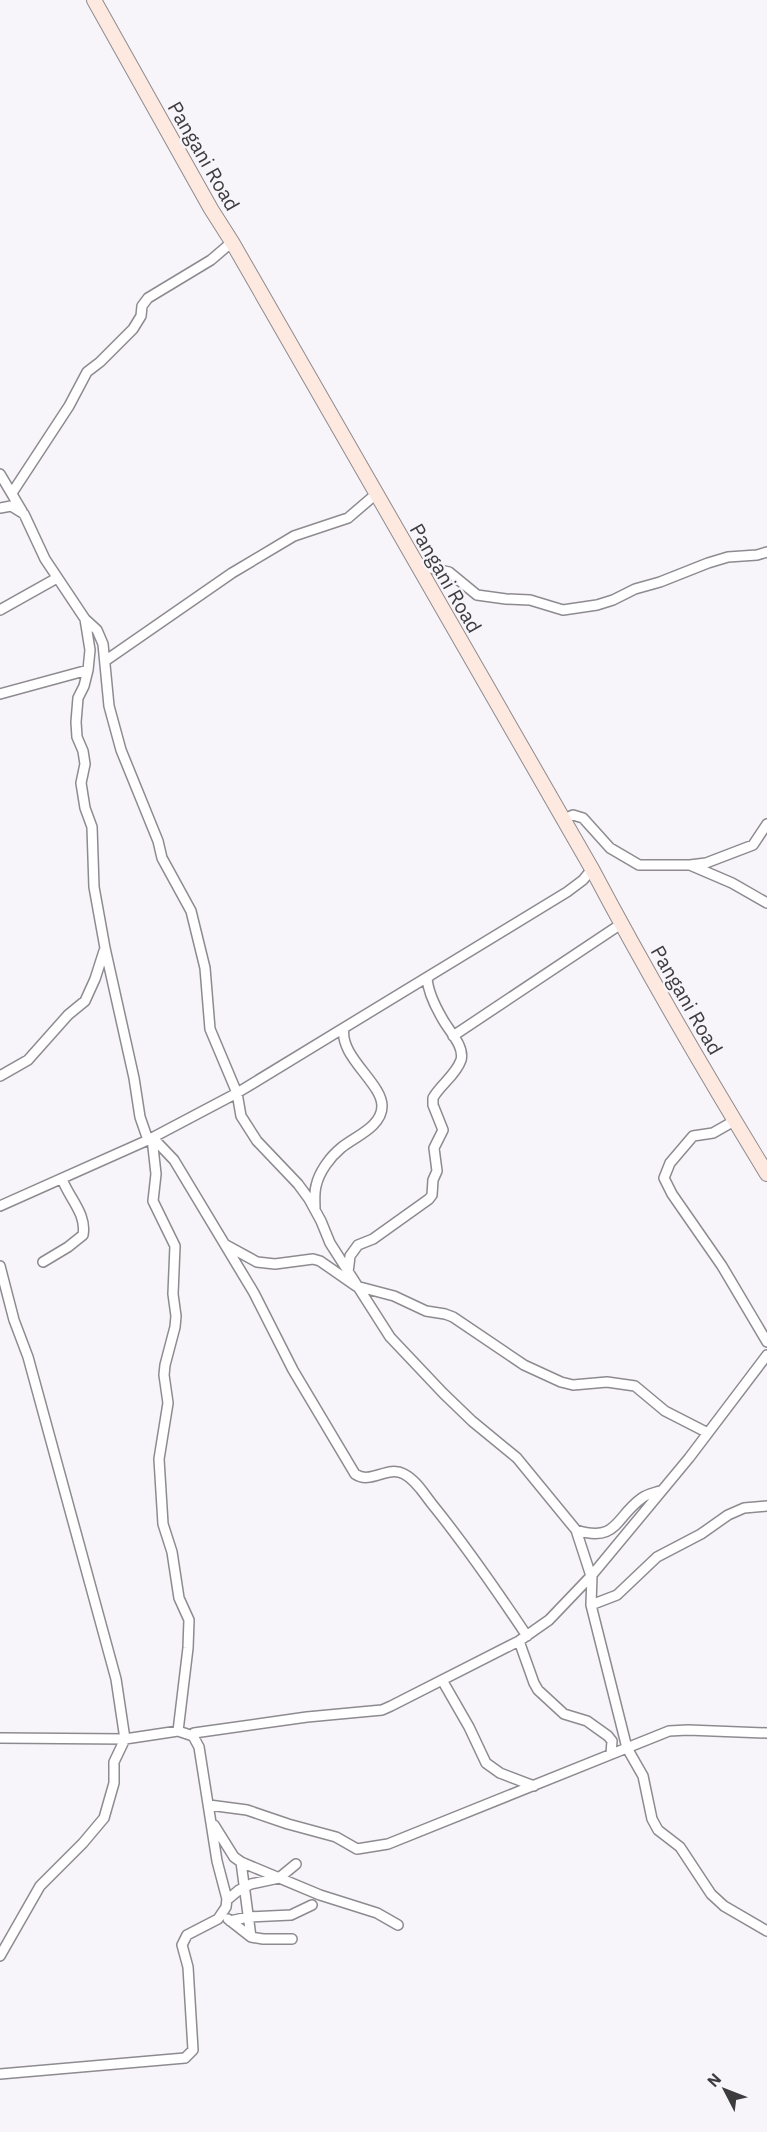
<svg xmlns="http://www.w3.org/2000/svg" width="767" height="2132" font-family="'IBM Plex Sans',sans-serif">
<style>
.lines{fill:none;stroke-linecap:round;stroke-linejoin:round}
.street-casing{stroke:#8e8b90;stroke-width:12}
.secondary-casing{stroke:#8e8b90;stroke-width:16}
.street{stroke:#fff;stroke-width:9}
.secondary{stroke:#fde9df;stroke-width:14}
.labels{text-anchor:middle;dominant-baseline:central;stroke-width:4.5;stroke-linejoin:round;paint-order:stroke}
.street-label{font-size:20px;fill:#3c3b3d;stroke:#f7f4fa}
</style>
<rect width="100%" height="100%" fill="#f7f4fa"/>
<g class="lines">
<defs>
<path id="street" d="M0,474L22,511
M12,493L69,406L87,372L100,362L133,329L141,316L142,306L148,298L211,260L232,242
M0,508L11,506L24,514L45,559L85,619L90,650L88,670L84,686L78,698L76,722L77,737L83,751L85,764L81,783L85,808L92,827L94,887L105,948L134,1078L140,1117L148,1140
M417,565L449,572L477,595L506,599L530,600L563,610L597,605L613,600L635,589L660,582L708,563L728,557L757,555L767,552
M0,610L57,578
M85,619L97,630L103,644L109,706L121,750L158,841L162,858L191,911L205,968L210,1029L237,1093L241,1116L257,1141L298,1184L309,1199L321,1221L330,1243L390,1337L443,1393L472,1421L517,1458L576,1530L591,1576
M105,661L232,573L294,536L348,518L376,494
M0,694L88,670
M562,820L573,815L583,818L610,848L639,865H690L706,863L753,845L767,824
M690,865L732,883L767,903
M453,1036L621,924
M0,1076L28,1060L68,1015L85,1001L95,979L104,951
M734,1121L713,1133L693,1136L670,1163L664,1178L672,1194L722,1266L767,1342
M152,1138L156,1174L153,1201L175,1246L173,1294L176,1316L175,1327L165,1365L164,1375L168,1403L159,1459L163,1524L172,1552L179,1598L189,1620L188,1648L178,1731
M153,1138L174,1160L254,1293L293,1370L355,1474C371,1485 387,1465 404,1474C416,1480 424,1494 432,1504C466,1546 497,1591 527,1636
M0,1206L148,1140L237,1093L567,892L583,880L592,869
M315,1210C315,1202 314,1194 316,1186C319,1172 330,1157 341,1148C354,1137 382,1127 382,1106C382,1083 339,1056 344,1029
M226,1245L257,1262L275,1264L313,1259L320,1261L356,1286L394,1296L426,1311L445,1314L453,1317L524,1365L561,1382L573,1385L607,1382L635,1386L665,1411L708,1433
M43,1262L68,1247L83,1235C87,1214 69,1198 62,1179
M0,1266L14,1320L28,1357L116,1679L125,1739L114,1762V1783L104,1818L83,1843L40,1886L0,1956
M348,1273L350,1256L358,1245L373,1239L429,1199L432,1195L433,1180L437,1171L434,1148L443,1130L433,1105V1098C440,1085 456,1075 461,1060C465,1046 448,1030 442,1018C435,1006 428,992 427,978L431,975
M576,1530C618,1543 615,1517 642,1498C647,1494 654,1493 660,1491
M592,1575L591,1605L627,1748L643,1776L652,1819L658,1830L680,1847L711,1894L724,1906L767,1931
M591,1605L617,1595L657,1557L701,1534L728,1515L744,1508L767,1506
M519,1641L534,1683L538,1690L564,1714L587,1721L608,1736L612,1741L611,1754
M442,1680L469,1727L486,1763L500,1773L534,1786
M0,1738L125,1739L178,1731L193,1736L194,1733L307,1717L382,1710L391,1706L519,1641L549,1620L592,1575L689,1458L767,1355
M209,1805L247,1810L288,1824L336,1837L357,1849L388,1844L669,1731L688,1730L767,1733
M214,1825L234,1857L241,1862L320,1895L377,1913L398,1925
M241,1862L251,1937
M227,1900L239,1890L251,1884L279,1878L296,1864
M228,1919L251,1937L263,1939H292
M230,1921L248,1917L291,1915L312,1905
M0,2074L185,2058L193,2050L188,1967L182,1945L187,1935L218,1919L226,1907L227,1899L217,1861L199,1747L193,1736"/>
<path id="secondary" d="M94,0L211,209L232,242L592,869C647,973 706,1074 767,1174"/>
</defs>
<!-- street casing -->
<use href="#street" class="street-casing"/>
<!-- secondary casing -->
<use href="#secondary" class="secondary-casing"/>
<!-- street -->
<use href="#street" class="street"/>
<!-- secondary -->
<use href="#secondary" class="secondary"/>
</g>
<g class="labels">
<!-- street labels -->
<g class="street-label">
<text transform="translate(204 156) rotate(60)">Pangani Road</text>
<text transform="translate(446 578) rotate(60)">Pangani Road</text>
<text transform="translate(687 1000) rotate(60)">Pangani Road</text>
</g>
</g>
<!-- north arrow -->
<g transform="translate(725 2090) rotate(312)" stroke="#f7f4fa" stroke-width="4.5" paint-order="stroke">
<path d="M0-4.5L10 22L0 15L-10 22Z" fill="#3c3b3d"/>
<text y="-9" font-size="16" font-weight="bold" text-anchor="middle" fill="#3c3b3d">N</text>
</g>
</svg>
